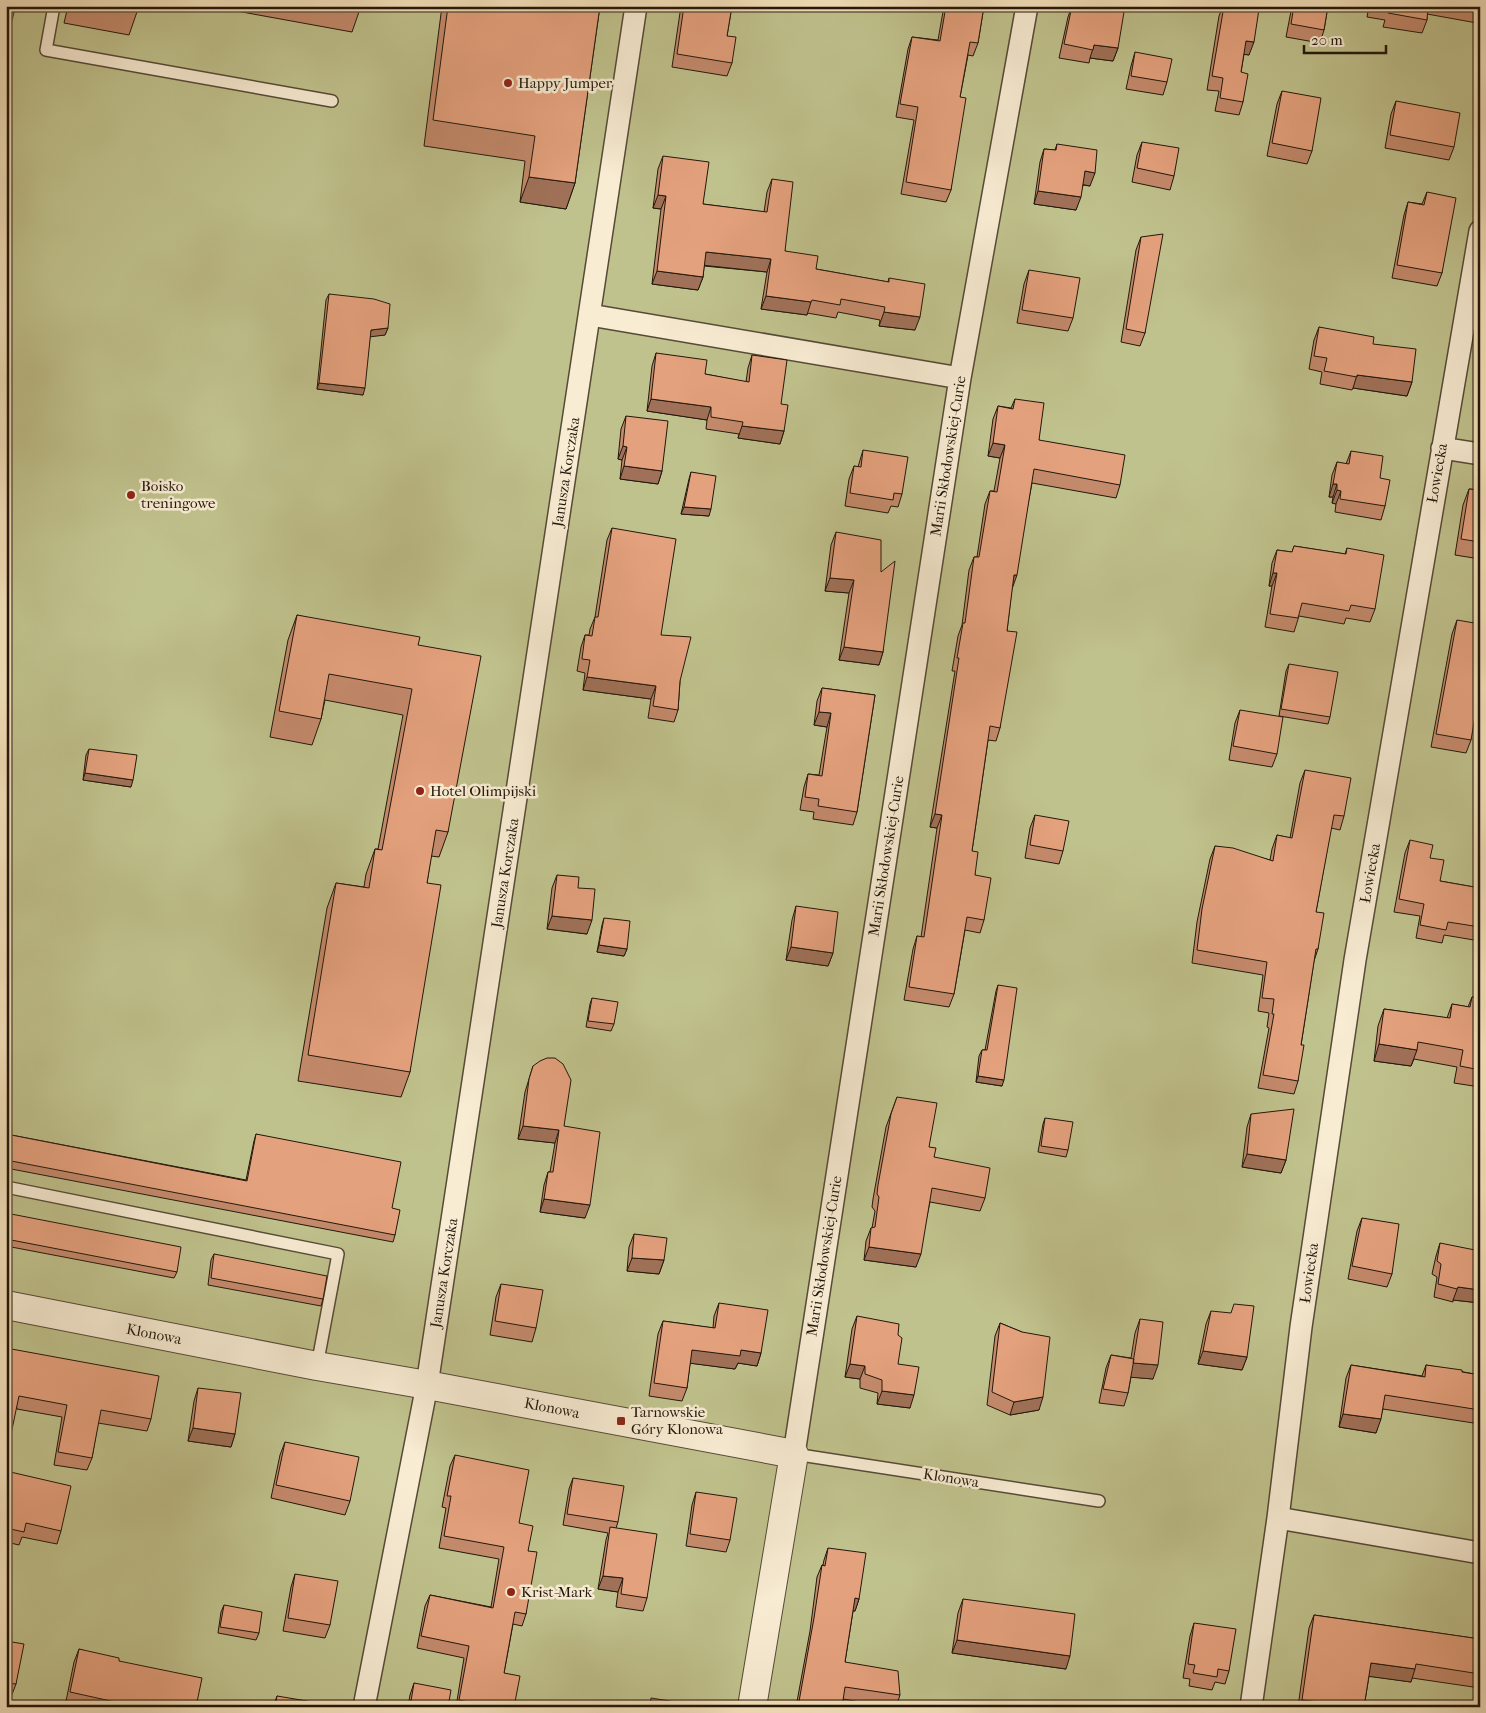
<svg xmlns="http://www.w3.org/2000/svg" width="1486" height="1713" font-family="'IM FELL French Canon',serif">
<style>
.green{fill:#c0c28d;stroke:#716c4c}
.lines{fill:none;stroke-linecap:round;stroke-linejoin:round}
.service-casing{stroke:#564a37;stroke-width:14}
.minor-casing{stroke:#564a37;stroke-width:24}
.tertiary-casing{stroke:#564a37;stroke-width:30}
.service{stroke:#f8ecd3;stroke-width:11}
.minor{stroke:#f8ecd3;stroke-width:21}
.tertiary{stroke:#f8ecd3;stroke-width:28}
.wall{fill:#c48a6c;stroke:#22170b}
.shaded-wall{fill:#a07158;stroke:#22170b}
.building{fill:#e4a17d;stroke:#22170b}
.poi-dot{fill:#8f2418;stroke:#f8ecd3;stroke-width:2}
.labels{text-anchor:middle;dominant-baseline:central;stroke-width:5;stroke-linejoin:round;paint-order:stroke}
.poi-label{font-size:15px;fill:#22170b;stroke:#f8ecd3;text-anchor:start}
.street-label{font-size:15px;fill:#22170b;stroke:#f8ecd3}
</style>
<rect width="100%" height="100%" fill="#f4e1bb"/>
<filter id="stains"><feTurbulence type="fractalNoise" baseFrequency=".004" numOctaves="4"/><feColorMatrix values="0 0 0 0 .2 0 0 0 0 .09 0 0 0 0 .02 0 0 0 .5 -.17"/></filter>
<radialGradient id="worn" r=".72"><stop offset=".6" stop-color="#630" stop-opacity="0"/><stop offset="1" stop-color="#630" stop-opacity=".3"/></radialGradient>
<!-- green -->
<path class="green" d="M6,6H1480V1707H6Z"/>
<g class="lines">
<defs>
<path id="service" d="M54,6L46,50L332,101
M6,18L9,6
M6,1187L338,1254L317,1366
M794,1454L1099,1501"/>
<path id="minor" d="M590,315L960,378
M1442,448L1480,454
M794,1454L960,378L1027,6
M1278,1518L1480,1553
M364,1707L427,1385L636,6
M1251,1707L1278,1518L1301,1327L1355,960L1480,231"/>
<path id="tertiary" d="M6,1305L317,1366L427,1385L794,1454L752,1707"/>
</defs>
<!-- service casing -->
<use href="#service" class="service-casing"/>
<!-- minor casing -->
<use href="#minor" class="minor-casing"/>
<!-- tertiary casing -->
<use href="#tertiary" class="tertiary-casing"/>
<!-- service -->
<use href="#service" class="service"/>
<!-- minor -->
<use href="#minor" class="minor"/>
<!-- tertiary -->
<use href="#tertiary" class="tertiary"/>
</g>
<!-- wall -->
<path class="wall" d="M68,6H139L129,35L64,23Z
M209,6H361L352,32Z
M442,6H600L575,183L566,209L520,202L525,161L424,146Z
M681,6H732L727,36L732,63L727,76L672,67Z
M944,6H984L978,43L973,56L968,55L960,97L951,190L946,202L901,194L914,120L896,117L908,49L912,37L938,40Z
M1072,6L1118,48L1113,61L1090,58L1089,63L1059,58L1068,17Z
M1223,6H1244L1249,55L1244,54L1241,72L1243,102L1239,115L1215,111L1219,91L1207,90L1219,16Z
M1292,6H1328L1324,30L1320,43L1286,37Z
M1369,6H1480V14L1477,23L1427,14V20L1422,33L1383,27L1385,20L1367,17Z
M1135,52L1167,82L1163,95L1126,89L1131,66Z
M1282,91L1312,151L1307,164L1267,156L1277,104Z
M1396,101L1454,147L1449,160L1385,148L1391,114Z
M1142,142L1174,176L1170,190L1132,182L1137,155Z
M1057,144L1090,186L1083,185L1076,210L1034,204L1040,162L1044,149L1055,150Z
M663,156L703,204L764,212L767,192L772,179L785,251L816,269L888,282L889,278L915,330L879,326L880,320L838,312L836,318L807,313V315L761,309L767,272L704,266L703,277L698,290L652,284L661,209L653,208L658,169Z
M1427,192L1442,273L1437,286L1392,278L1404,215L1408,202L1422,204Z
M1141,237L1145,333L1140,346L1121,342L1136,250Z
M1029,270L1073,318L1068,331L1017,323L1024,284Z
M329,294L388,328L385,335L370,336L363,395L317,389L326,300Z
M1319,327L1373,344L1412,382L1407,396L1353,388L1352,390L1320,384L1322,372L1309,369L1314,340Z
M656,353L705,374L746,382L748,368L752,355L781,404L784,431L780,444L738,438L739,434L706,429L707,420L647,411L652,366Z
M1015,399L1039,440L1120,485L1116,498L1032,483L1012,588L1007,631L1000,728L996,741L988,740L972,851L975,875L984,920L980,933L965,930L954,994L949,1007L904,1000L913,949L917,936L921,937L937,828L930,827L955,671H952L958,636L962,625L969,570L974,557H977L985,504L990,491H994L1000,458L988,456L993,419L998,406L1011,408Z
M626,416L662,471L658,484L620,479L622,460L618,459L621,429Z
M863,450L902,494L898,507L891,506L888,513L845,506L849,479L854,466L858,467Z
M1351,451L1380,478L1385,506L1381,520L1335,512L1336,504L1332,503L1333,497H1329L1332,475L1337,462L1346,464Z
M691,472L709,516L681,514L689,479Z
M1469,489L1480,490V559L1455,555L1463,505Z
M612,528L661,635L680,681L678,710L674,722L648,718L651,699L583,690L585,673L577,671L581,647L585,635H589L590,629L595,617L607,540Z
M836,532L881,572L883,652L879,665L839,660L849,593L825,591L831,545Z
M1294,546L1345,554L1347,548L1375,609L1370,622L1346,618L1344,624L1299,616L1294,632L1265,627L1272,586H1269L1272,563L1277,550L1292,552Z
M297,615L418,645L448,832L439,857L431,856L427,883L410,1072L401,1097L298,1081L327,908L336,883L364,887L366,874L375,849H378L403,715L325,700L321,719L312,745L270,737L288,640Z
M1457,620L1471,740L1466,753L1431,747L1452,634Z
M1289,664L1330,717L1328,724L1279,716L1286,671Z
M822,688L875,695L857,812L853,825L813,819L814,812L800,810L804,787L808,774L819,775L827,727L814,725L817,701Z
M1240,710L1277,754L1272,767L1229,760L1235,723Z
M89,749L131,787L83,780L86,755Z
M1305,770L1344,816L1340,830L1331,828L1316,912L1318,949L1314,961L1301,1045L1298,1081L1294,1094L1258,1088L1269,1028L1267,1027L1269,1013L1258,1011L1263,975L1192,963L1197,922L1210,859L1215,846L1270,860L1272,849L1277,835L1290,838L1300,783Z
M1035,815L1063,851L1059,864L1025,858L1030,828Z
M1410,840L1430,858L1440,881L1480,888V941L1444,935L1442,943L1416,938L1420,916L1394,912L1405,853Z
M557,875L578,888L587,934L547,929L552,888Z
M796,906L833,953L828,966L786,960L792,920Z
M604,918L627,949L624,956L597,952L602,925Z
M998,985L1002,1086L976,1082L979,1056L982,1050H985L996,991Z
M1472,997L1480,998V1087L1454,1083L1457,1067L1414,1059L1411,1066L1374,1061L1378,1026L1384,1009L1447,1018L1452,1004L1468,1007Z
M592,998L614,1024L611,1031L586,1027L590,1004Z
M533,1066L564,1126L585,1218L540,1212L544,1185L548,1172H550L555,1143L518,1139L525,1092Z
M897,1097L929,1147L934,1157L985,1198L980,1211L930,1202L916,1267L864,1260L866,1241L871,1228H872L875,1211L872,1207L873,1199L886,1127Z
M1251,1114L1286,1160L1281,1173L1242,1167L1247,1127Z
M1045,1118L1068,1150L1066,1157L1038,1152L1043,1124Z
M6,1134L246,1180L254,1141L256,1134L392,1208L395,1235L393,1242L6,1168Z
M6,1213L177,1272L174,1278L6,1246Z
M1362,1218L1392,1274L1387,1287L1348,1279L1357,1231Z
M634,1234L664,1260L659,1274L627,1271L629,1247Z
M1440,1243L1480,1303L1453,1300V1302L1434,1297L1437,1277L1432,1274L1436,1256Z
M214,1254L323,1299L321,1306L208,1285L211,1260Z
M501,1284L536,1328L532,1342L490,1335L496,1297Z
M719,1303L761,1353L757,1366L738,1363L735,1369L690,1363L687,1388L682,1401L649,1396L658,1334L663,1321L713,1328L714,1316Z
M1211,1311L1247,1357L1242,1370L1198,1364L1206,1324Z
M857,1316L898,1364L910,1408L877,1404L878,1393L860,1388V1379L845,1377L852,1329Z
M1140,1319L1153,1379L1131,1377L1128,1393L1124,1406L1099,1403L1106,1368L1111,1355L1131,1358L1135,1333Z
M1000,1323L1022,1332L1039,1410L1010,1415L987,1405L995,1336Z
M6,1348L151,1419L147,1431L98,1423L92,1458L87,1470L54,1465L62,1417L17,1409Z
M1351,1365L1422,1376L1426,1365L1480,1375V1424L1383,1409L1376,1433L1339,1427L1346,1378Z
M198,1388L235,1434L231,1447L188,1441L194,1401Z
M285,1442L350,1501L345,1515L271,1498L280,1455Z
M455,1455L519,1523L528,1551L526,1614L522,1626L513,1624L504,1673L514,1707H456L464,1658L417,1648L425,1606L430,1595L491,1607L499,1559L439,1548L446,1508L442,1507L450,1466Z
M6,1471L61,1531L57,1544L22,1537L19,1545L6,1542Z
M573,1478L618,1522L616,1528L647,1598L643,1611L616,1607L618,1592L598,1589L606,1540L608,1533L563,1525L569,1489Z
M696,1492L730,1540L726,1552L686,1546L692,1505Z
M828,1548L859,1599L855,1611H853L845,1662L900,1695L896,1707H889L843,1699L842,1707H796L810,1631L817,1577L822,1565H823L824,1560Z
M295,1574L330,1625L325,1638L283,1631L291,1587Z
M963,1599L1066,1669L952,1653L958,1613Z
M224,1605L259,1633L256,1640L218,1633L221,1612Z
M1314,1615L1480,1639V1688L1412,1678L1411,1682L1369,1676L1364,1707H1298L1309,1628Z
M1194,1623L1229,1671L1225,1684L1215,1682L1212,1690L1189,1686L1190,1679L1183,1678L1190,1636Z
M6,1641L16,1684L11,1697L6,1696Z
M79,1649L119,1661L196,1707H70L65,1706L74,1662Z
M414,1683L448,1707H408L410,1695Z
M277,1696L312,1707H273Z"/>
<!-- shaded-wall -->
<path class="shaded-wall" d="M1246,41L1254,42L1249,55L1241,54Z
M1094,45L1118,48L1113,61L1090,58Z
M1085,171L1095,173L1090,186L1080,184Z
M529,177L575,183L566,209L520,202Z
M1038,191L1081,197L1076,210L1034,204Z
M658,195L666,196L661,209L653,208Z
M706,252L771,259L767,272L701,265Z
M657,271L703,277L698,290L652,284Z
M766,296L811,302L807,315L761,309Z
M884,312L920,317L915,330L879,326Z
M388,328L385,335L369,337L371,330Z
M1357,375L1412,382L1407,396L1353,388Z
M319,383L365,388L363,395L317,389Z
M651,399L711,407L707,420L647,411Z
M742,426L784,431L780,444L738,438Z
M993,443L1005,445L1000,458L988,456Z
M623,446L627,447L622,460L618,459Z
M624,466L662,471L658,484L620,479Z
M1333,484H1337L1333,497H1329Z
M1337,490L1341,491L1336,504L1332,503Z
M684,507L711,509L709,516L681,514Z
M1273,573H1277L1272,586H1269Z
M1014,575H1017L1012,589Z
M830,578L854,580L849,593L825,591Z
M844,647L883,652L879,665L839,660Z
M587,677L656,686L651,699L583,690Z
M819,712L831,713L827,727L814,725Z
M85,773L133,780L131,787L83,780Z
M935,814L942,815L937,828L930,827Z
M552,916L592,920L587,934L547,929Z
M599,945L627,949L624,956L597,952Z
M791,947L833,953L828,966L786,960Z
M1379,1044L1417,1050L1411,1066L1374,1061Z
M978,1076L1004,1080L1002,1086L976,1082Z
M523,1126L559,1130L555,1143L518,1139Z
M1247,1154L1286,1160L1281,1173L1242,1167Z
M544,1199L590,1205L585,1218L540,1212Z
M869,1247L921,1254L916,1267L864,1260Z
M632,1258L664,1260L659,1274L627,1271Z
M1458,1287L1480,1290V1303L1453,1300Z
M692,1350H741L761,1353L757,1366L738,1363L735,1369L688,1363Z
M1203,1351L1247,1357L1242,1370L1198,1364Z
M1133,1363L1158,1365L1153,1379L1128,1377Z
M850,1364L865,1366L860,1379L845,1377Z
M882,1391L914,1395L910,1408L877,1404Z
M1043,1397L1039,1410L1010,1415L1014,1402Z
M1343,1414L1381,1419L1376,1433L1339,1427Z
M193,1428L235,1434L231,1447L188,1441Z
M603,1576L623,1578L618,1592L598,1589Z
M855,1598L859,1599L855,1611L851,1610Z
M957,1640L1070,1656L1066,1669L952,1653Z
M1371,1663L1415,1669L1411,1682L1366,1676Z
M1302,1700L1364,1707H1299Z"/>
<!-- building -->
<path class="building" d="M123,6H139L138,9Z
M448,6H600L575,183L529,177L535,136L433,120Z
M684,6H732L727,36L736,37L732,63L677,54Z
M946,6H984L978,43L970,42L960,97L966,98L951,190L906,182L918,107L900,104L912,37L940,41Z
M1072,6H1093L1094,7L1124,12L1118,48L1094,45L1093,50L1064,44Z
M1224,6H1244L1259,9L1254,42L1246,41L1241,72L1248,74L1243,102L1220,98L1223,78L1212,76Z
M1294,6H1328L1324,30L1291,24Z
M1387,6H1428L1427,20L1388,13L1389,7Z
M1462,6H1480V9Z
M1135,52L1172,59L1167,82L1131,76Z
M1282,91L1321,98L1312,151L1272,143Z
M1396,101L1460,113L1454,147L1390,135Z
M1142,142L1179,148L1174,176L1137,168Z
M1057,144L1097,150L1095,173L1085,171L1081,197L1038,191L1044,149L1056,150Z
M663,156L709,162L703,204L767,212L772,179L793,182L785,251L818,256L816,269L889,282V278L925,284L920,317L884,312L885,307L841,299L840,305L812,300L811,302L766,296L771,259L706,252L703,277L657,271L666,196L658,195Z
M1427,192L1456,198L1442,273L1397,265L1408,202L1424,205Z
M1163,234L1145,333L1126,329L1141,237Z
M1029,270L1080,278L1073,318L1022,310Z
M329,294L374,299L390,304L388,328L371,330L365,388L319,383Z
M1319,327L1374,337L1373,344L1416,349L1412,382L1357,375V377L1324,371L1327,358L1314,356Z
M656,353L707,360L705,374L749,382L752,355L787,360L781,404L788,405L784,431L742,426L743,422L711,417V407L651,399Z
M1015,399L1044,403L1039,440L1125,455L1120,485L1034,469L1017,575H1014L1007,631L1017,632L1000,728L990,726L972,851L978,852L975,875L991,878L984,920L967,917L954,994L909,987L917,936L924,937L942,815L935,814L959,658H957L963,623H965L974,557H979L990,491L997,492L1005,445L993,443L998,406L1013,409Z
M626,416L668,421L662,471L624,466L627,447L623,446Z
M863,450L908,457L902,494L894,493L893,500L850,493L854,466L861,467Z
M1351,451L1383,456L1380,478L1390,480L1385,506L1340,499L1341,491L1337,490V484H1333L1337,462L1349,464Z
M691,472L716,476L711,509L684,507Z
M1469,489L1480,490V542L1461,539Z
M612,528L676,539L661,635L691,637L680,681L678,710L653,706L656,686L587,677L590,660L582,659L585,635L592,636L595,617H598Z
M836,532L881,540V572L895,561L883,652L844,647L854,580L830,578Z
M1294,546L1346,554L1347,548L1384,555L1375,609L1351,605L1349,611L1302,603L1298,618L1270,614L1277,573H1273L1277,550L1292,552Z
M297,615L420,637L418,645L481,656L448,832L436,830L427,883L441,885L410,1072L308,1055L336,883L369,888L375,849L382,850L412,689L329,674L321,719L279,711Z
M1457,620L1480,624V688L1471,740L1436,734Z
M1289,664L1338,672L1330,717L1281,709Z
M822,688L875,695L857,812L818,806L819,799L805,797L808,774L822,776L831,713L819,712Z
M1240,710L1283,717L1277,754L1233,746Z
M89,749L137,755L133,780L85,773Z
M1305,770L1351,778L1344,816L1334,815L1316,912L1324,913L1318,949H1316L1301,1045H1304L1298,1081L1263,1075L1274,1014H1272L1274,999L1262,998L1267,962L1197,950L1202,909L1215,846L1233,848L1273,861L1277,835L1292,838Z
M1035,815L1069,821L1063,851L1030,845Z
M1410,840L1433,845L1430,858L1444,860L1440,881L1480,888V927L1448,922L1446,930L1420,925L1424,904L1399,899Z
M557,875L579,877L578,888L595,889L592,920L552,916Z
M796,906L838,912L833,953L791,947Z
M604,918L630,921L627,949L599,945Z
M998,985L1017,988L1004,1080L978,1076L982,1050H987Z
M1472,997L1480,998V1070L1460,1066L1463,1050L1418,1042L1417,1050L1379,1044L1384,1009L1450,1018L1452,1004L1470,1007Z
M592,998L618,1002L614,1024L588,1021Z
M547,1058H555L563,1064L571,1080L564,1126L600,1132L590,1205L544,1199L548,1172H553L559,1130L523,1126L529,1079L533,1066L540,1061Z
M897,1097L937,1103L929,1147L936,1148L934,1157L990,1168L985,1198L932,1188L921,1254L869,1247L871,1228L875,1227L879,1197L877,1194L878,1185L891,1114Z
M1294,1109L1286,1160L1247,1154L1251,1114Z
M1045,1118L1073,1122L1068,1150L1041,1146Z
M6,1134L247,1181L256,1134L401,1162L392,1208L400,1210L395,1235L6,1160Z
M6,1213L181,1247L177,1272L6,1239Z
M1362,1218L1399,1224L1392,1274L1352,1266Z
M634,1234L667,1238L664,1260L632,1258Z
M1440,1243L1480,1251V1290L1458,1287L1457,1289L1438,1284L1441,1264L1437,1261Z
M214,1254L327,1276L323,1299L211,1278Z
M501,1284L543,1290L536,1328L495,1321Z
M719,1303L768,1310L761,1353L741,1350L740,1356L692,1350L687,1388L654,1383L663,1321L715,1328Z
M1234,1304L1254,1306L1247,1357L1203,1351L1211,1311L1231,1313Z
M857,1316L899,1324L898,1335L902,1338L898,1364L919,1367L914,1395L882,1391V1380L865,1374V1366L850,1364Z
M1140,1319L1163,1322L1158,1365L1133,1363Z
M1000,1323L1022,1332L1050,1337L1043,1397L1014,1402L992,1392Z
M6,1348L159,1376L151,1419L101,1410L92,1458L58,1452L67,1405L19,1396L6,1458Z
M1111,1355L1134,1359L1128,1393L1103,1389Z
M1351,1365L1425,1377L1426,1365L1462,1370V1372L1480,1375V1410L1385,1395L1381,1419L1343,1414Z
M198,1388L241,1393L235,1434L193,1428Z
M285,1442L359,1457L350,1501L276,1485Z
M455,1455L529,1470L519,1523L533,1526L528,1551L537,1552L526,1614L515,1612L504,1673L520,1676L514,1707H494L459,1700L469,1646L421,1636L430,1595L493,1608L504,1547L444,1536L451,1496H447Z
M6,1471L71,1486L61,1531L26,1523L24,1532L6,1528Z
M573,1478L624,1486L618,1522L567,1514Z
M696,1492L737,1498L730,1540L690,1534Z
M610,1527L657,1534L647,1598L621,1594L623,1578L603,1576Z
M828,1548L866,1553L859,1599L855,1598L845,1662L898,1671L900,1695L845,1687L842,1707H798L814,1618L822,1565L825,1566Z
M295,1574L338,1581L330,1625L288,1618Z
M963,1599L1075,1614L1070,1656L957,1640Z
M224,1605L262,1612L259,1633L220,1627Z
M1314,1615L1480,1639V1674L1416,1664L1415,1669L1371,1663L1364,1707L1302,1700Z
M1194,1623L1236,1629L1229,1671L1218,1669L1217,1677L1193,1673L1195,1665L1188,1664Z
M6,1641L24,1644L16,1684L6,1683Z
M79,1649L119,1658V1661L202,1678L196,1707H138L70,1692Z
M414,1683L451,1690L448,1707H410Z
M277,1696L313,1702L312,1707H275Z
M651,1698L701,1706V1707H650Z"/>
<!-- markers -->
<g class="poi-dot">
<circle cx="508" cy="83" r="5"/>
<circle cx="131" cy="495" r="5"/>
<circle cx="420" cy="791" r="5"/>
<rect x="616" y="1416" width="10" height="10" rx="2.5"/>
<circle cx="511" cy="1592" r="5"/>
</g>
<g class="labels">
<!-- poi labels -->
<g class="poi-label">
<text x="518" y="83">Happy Jumper</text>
<text x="141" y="486">Boisko<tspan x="141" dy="17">treningowe</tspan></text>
<text x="430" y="791">Hotel Olimpijski</text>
<text x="631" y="1412">Tarnowskie<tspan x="631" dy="17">Góry Klonowa</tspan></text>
<text x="521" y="1592">Krist-Mark</text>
</g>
<!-- street labels -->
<g class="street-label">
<text transform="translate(948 456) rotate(-81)">Marii Skłodowskiej-Curie</text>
<text transform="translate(566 472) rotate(-81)">Janusza Korczaka</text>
<text transform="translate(1437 473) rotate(-80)">Łowiecka</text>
<text transform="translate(886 856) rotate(-81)">Marii Skłodowskiej-Curie</text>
<text transform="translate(505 873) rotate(-81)">Janusza Korczaka</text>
<text transform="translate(1370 873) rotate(-80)">Łowiecka</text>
<text transform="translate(824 1256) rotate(-81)">Marii Skłodowskiej-Curie</text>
<text transform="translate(444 1273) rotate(-81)">Janusza Korczaka</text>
<text transform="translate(1309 1273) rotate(-82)">Łowiecka</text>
<text transform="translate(154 1334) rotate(11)">Klonowa</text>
<text transform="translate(552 1408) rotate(11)">Klonowa</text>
<text transform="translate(951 1478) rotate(9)">Klonowa</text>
</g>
</g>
<!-- margin -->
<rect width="1486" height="1713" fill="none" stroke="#f4e1bb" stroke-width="25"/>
<rect x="8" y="8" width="1471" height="1698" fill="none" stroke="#22170b" stroke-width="2.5"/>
<rect x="12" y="12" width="1461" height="1688" fill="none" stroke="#22170b"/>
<!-- scale -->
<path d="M1304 45v8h82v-8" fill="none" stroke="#22170b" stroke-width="2.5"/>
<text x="1311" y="45" font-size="15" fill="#22170b" stroke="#f8ecd3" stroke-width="4" paint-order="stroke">20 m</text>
<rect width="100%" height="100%" filter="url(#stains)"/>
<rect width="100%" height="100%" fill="url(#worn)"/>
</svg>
